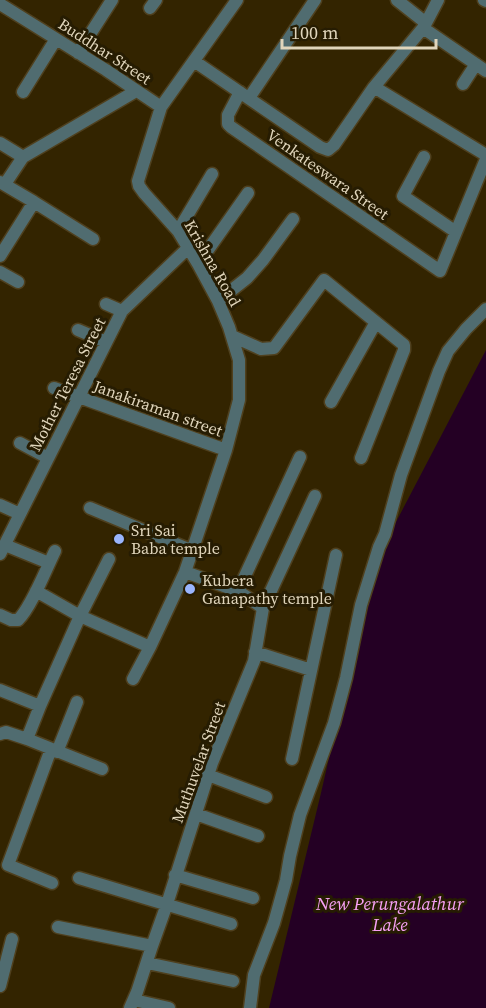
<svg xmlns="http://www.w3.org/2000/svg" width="486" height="1008" font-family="'Source Serif 4',serif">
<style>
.water{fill:#240024}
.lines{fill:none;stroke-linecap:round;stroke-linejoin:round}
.minor-casing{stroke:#4f401e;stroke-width:15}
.minor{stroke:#506c70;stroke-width:12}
.poi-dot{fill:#9ab5fd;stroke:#261c02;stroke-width:2}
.labels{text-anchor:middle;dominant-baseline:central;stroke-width:6;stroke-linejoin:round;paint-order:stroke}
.street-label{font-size:16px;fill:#e0d5bb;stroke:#261c02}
.poi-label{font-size:16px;fill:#e0d5bb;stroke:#261c02;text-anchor:start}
.water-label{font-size:18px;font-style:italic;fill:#f7a0f4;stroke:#261c02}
</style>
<rect width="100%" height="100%" fill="#332400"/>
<!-- water -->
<path class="water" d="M486,350V1008H269L321,793L373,566Z"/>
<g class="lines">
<defs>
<path id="minor" d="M397,0L426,23L423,28L486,71
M484,0L486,1
M0,4L106,70L161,107
M150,8L156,0
M426,23L438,0
M78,53L112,0
M194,61L320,147L328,150L334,145L374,87L423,28
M463,84L476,64
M374,87L486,155
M23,92L56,39
M240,92L228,115V124L231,127L440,271L486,159
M249,98L315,0
M0,143L23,157
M424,157L403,196L456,232
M0,182L34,202L0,256
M5,184L23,157L136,91
M34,202L93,239
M178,231L212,174
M198,264L248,193
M0,272L18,282
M218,301L247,278L263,260L293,219
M106,304L122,311
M78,330L106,342
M232,336L261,349L274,348L324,280L404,345V350L361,458
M54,388L226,450
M331,402L376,322
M20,443L48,458
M0,505L20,514
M90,508L193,551
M5,545L49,563
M0,554L122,311L188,248
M36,591L80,616L109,559
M238,591L300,457
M263,608L315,496
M0,615L11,620H18C31,608 46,569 55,551
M255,652L311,670
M133,679L150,647
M0,690L40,706L80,616L150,647L185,572L226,450L239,400V360L229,327L218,301L198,264L178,231L144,193L139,186L138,181L161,107L237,0
M40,706L27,739L102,769
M0,734L6,732L27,739
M51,749L8,865L52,883
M57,752L77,702
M292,759L336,555
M208,775L266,797
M196,814L258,836
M175,875L253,898
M79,878L231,924
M58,927L152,946
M147,963L233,981
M0,986L12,939
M134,1000L169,1008
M130,1008L137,992L152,946L167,904L212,763L254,661L263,608L238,591L185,572
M250,1008L254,975L274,923L286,880L290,856L300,815L334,723L346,678L361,605L379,547L385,534L401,475L439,371L448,351L466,329L486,309"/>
</defs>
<!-- minor casing -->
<use href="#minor" class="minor-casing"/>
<!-- minor -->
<use href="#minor" class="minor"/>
</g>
<!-- markers -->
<g class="poi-dot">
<circle cx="119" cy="539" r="6"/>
<circle cx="190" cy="589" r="6"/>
</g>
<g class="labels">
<!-- street labels -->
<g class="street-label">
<text transform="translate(105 51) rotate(33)">Buddhar Street</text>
<text transform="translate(328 174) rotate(35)">Venkateswara Street</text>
<text transform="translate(213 263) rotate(60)">Krishna Road</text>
<text transform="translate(67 384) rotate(-63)">Mother Teresa Street</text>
<text transform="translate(158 408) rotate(20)">Janakiraman street</text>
<text transform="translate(198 762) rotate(-70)">Muthuvelar Street</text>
</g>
<!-- poi labels -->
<g class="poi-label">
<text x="131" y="530">Sri Sai<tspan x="131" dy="18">Baba temple</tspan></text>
<text x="202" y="580">Kubera<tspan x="202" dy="18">Ganapathy temple</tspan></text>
</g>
<!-- water labels -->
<g class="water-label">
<text x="390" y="903">New Perungalathur<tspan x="390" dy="21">Lake</tspan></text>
</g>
</g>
<!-- scale -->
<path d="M282 39v9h154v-9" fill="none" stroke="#e0d5bb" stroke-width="3"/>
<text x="291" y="39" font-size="18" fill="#e0d5bb" stroke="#261c02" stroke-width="4.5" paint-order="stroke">100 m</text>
</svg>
